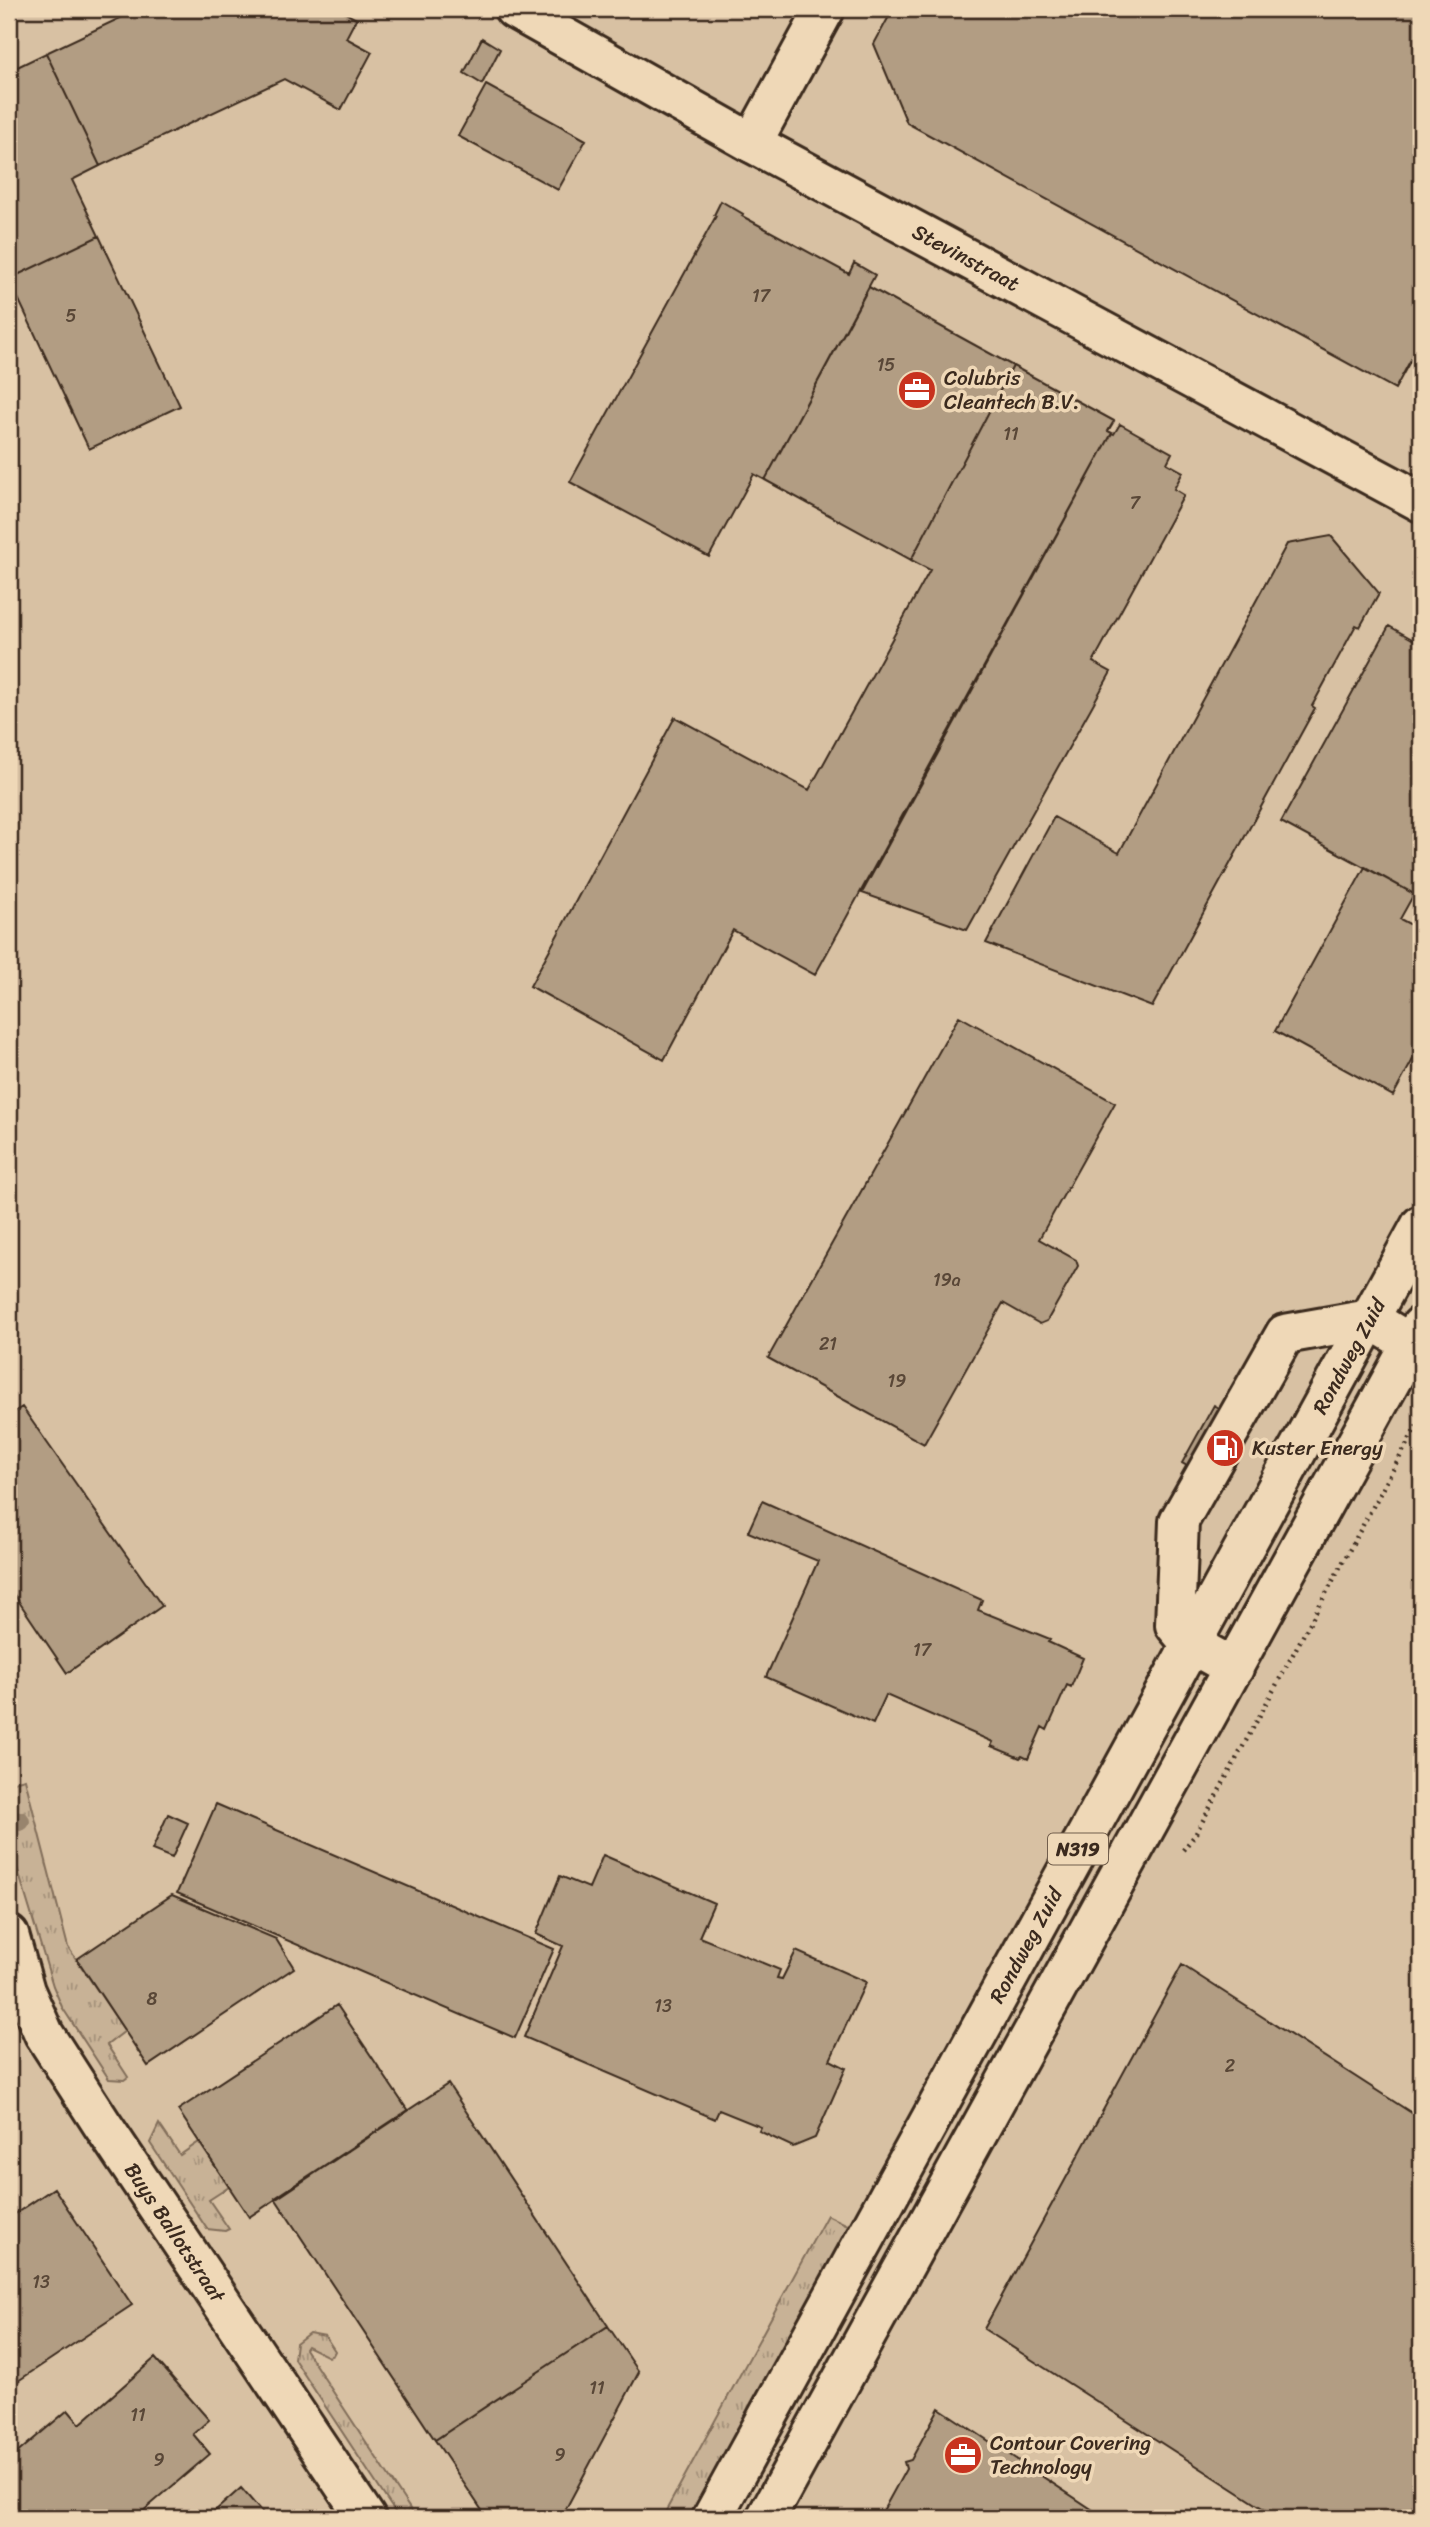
<svg xmlns="http://www.w3.org/2000/svg" width="1430" height="2527" font-family="Sriracha,sans-serif">
<style>
.built{fill:#d8c1a3}
.grass{fill:url(#grass-tufts);stroke:#826e5a;stroke-width:2}
.building{fill:#b29d83;stroke:#3b2a1e;stroke-width:2}
.lines{fill:none;stroke-linecap:round;stroke-linejoin:round}
.minor-casing{stroke:#3b2a1e;stroke-width:44}
.major-casing{stroke:#3b2a1e;stroke-width:44}
.path{stroke:#3b2a1e;stroke-width:4.5;stroke-dasharray:2 5;stroke-linecap:butt}
.minor{stroke:#efd8b7;stroke-width:38}
.major{stroke:#efd8b7;stroke-width:38}
.tree{fill:#98846d}
.labels{text-anchor:middle;dominant-baseline:central;stroke-width:7;stroke-linejoin:round;paint-order:stroke}
.number-label{font-size:18px;fill:#594737}
.shield{fill:#efd8b7;stroke:#715e4c;stroke-width:2}
.shield-label{font-size:19px;font-weight:bold;fill:#3b2a1e}
.street-label{font-size:21px;fill:#3b2a1e;stroke:#efd8b7}
.poi-label{font-size:21px;fill:#3b2a1e;stroke:#efd8b7;text-anchor:start}
</style>
<defs>
<pattern id="grass-tufts" width="24" height="20" patternUnits="userSpaceOnUse" patternTransform="scale(1.75)"><rect width="24" height="20" fill="#c8b296"/><path d="M3 7l-1-3M5 7V3M7 7l1-3M15 17l-1-3M17 17v-4M19 17l1-3" fill="none" stroke="#a4917a"/></pattern>
</defs>
<rect width="100%" height="100%" fill="#e8d1b1"/>
<filter id="ink" filterUnits="userSpaceOnUse"><feTurbulence type="fractalNoise" baseFrequency=".0143" numOctaves="2"/><feDisplacementMap in="SourceGraphic" scale="14" xChannelSelector="R" yChannelSelector="G"/><feConvolveMatrix kernelMatrix="1 2 1 2 8 2 1 2 1" color-interpolation-filters="sRGB"/></filter>
<g filter="url(#ink)">
<!-- built -->
<path class="built" d="M9,9H1421V2518H9Z"/>
<!-- grass -->
<path class="grass" d="M25,1779L68,1947L125,2031L107,2045L128,2077L124,2080L109,2079L62,2007L53,1986L9,1841V1783Z
M159,2124L180,2155L199,2142L229,2187L209,2200L229,2229L225,2231L207,2229L150,2143Z
M827,2215L856,2229L697,2518H662Z
M309,2333L325,2336L335,2351L333,2355L329,2357L307,2346L305,2349L416,2518H399L294,2359L296,2343Z"/>
<!-- building -->
<path class="building" d="M139,9H338L356,19L346,38L372,52L341,110L284,79L100,166L46,53Z
M893,9H1421V341L1395,389L907,123L874,44Z
M482,38L500,49L482,84L464,73Z
M46,53L100,166L72,180L99,236L9,279V71Z
M486,85L586,140L558,190L458,136Z
M721,201L743,214L742,216L849,274L854,263L875,275L765,480L754,474L709,557L570,482L716,216L714,215Z
M99,236L180,406L89,449L9,279Z
M869,287L1013,366L911,560L765,480Z
M1013,366L1114,421L1108,431L1112,433L815,975L733,930L664,1060L530,986L675,717L809,790L930,570L911,560Z
M1120,424L1172,453L1167,463L1183,472L1174,489L1184,495L1093,662L1111,672L967,930L862,893L1112,433L1114,434Z
M1331,536L1379,593L1360,627L1356,625L1312,706L1315,708L1152,1007L986,943L1054,817L1119,853L1287,544Z
M1389,626L1421,644V881L1414,894L1281,822Z
M1365,867L1414,894L1400,919L1421,930V1045L1393,1096L1275,1031Z
M959,1016L1115,1103L1039,1239L1076,1260L1078,1266L1047,1321L1040,1324L1003,1303L924,1444L768,1358Z
M1214,1405L1255,1428L1223,1486L1182,1463Z
M22,1407L162,1606L67,1673L9,1587V1415Z
M762,1501L982,1600L978,1610L1050,1639L1048,1642L1083,1658L1071,1687L1067,1685L1047,1730L1042,1727L1028,1759L1022,1756L1020,1758L991,1746L993,1742L886,1695L873,1724L766,1677L818,1561L748,1532Z
M216,1804L554,1949L515,2038L177,1893Z
M168,1814L188,1823L172,1858L152,1850Z
M603,1855L714,1903L699,1937L780,1970L777,1978L782,1979L796,1951L866,1982L830,2060L846,2068L815,2138L793,2147L759,2131L761,2127L719,2110L715,2119L524,2037L563,1946L536,1934L560,1876L589,1888Z
M172,1895L276,1939L294,1968L148,2066L77,1959Z
M1182,1965L1421,2119V2518H1278L984,2329Z
M337,2005L408,2111L249,2217L178,2110Z
M448,2084L608,2326L435,2440L275,2198Z
M54,2188L132,2305L9,2387V2218Z
M608,2326L639,2372L561,2518H487L435,2440Z
M155,2358L209,2420L193,2434L210,2454L135,2518H13L16,2516L9,2508V2460L68,2410L80,2424Z
M939,2408L1105,2518H879L906,2469L904,2462L911,2460Z
M241,2488L267,2518H207Z"/>
<g class="lines">
<defs>
<g id="minor">
<path id="s1" d="M514,9L752,143L1421,502"/>
<path d="M752,143L825,9"/>
<path d="M1234,1668L1191,1644L1175,1625L1179,1521L1285,1334L1370,1319L1411,1344"/>
<path id="s2" d="M9,1935L25,1991L44,2034L102,2124L366,2518"/>
</g>
<g id="major">
<path id="s3" d="M712,2518L1421,1225"/>
<path d="M766,2518L1421,1326"/>
</g>
</defs>
<!-- minor casing -->
<use href="#minor" class="minor-casing"/>
<!-- major casing -->
<use href="#major" class="major-casing"/>
<!-- path -->
<path class="path" d="M1183,1850L1195,1835L1421,1418"/>
<!-- minor -->
<use href="#minor" class="minor"/>
<!-- major -->
<use href="#major" class="major"/>
</g>
<!-- trees -->
<circle class="tree" cx="20" cy="1821" r="10"/>
</g>
<!-- icons -->
<defs>
<symbol id="office-disc" viewBox="-11 -11 22 22"><circle r="9.5" fill="#c8321e" stroke="#efd8b7"/><path d="M-6-3h4V-5.5h4V-3h4V5H-6ZM-1-4.5V-3h2v-1.5ZM-6 0V1H6V0Z" fill="#fff"/></symbol>
<symbol id="fuel-disc" viewBox="-11 -11 22 22"><circle r="9.5" fill="#c8321e" stroke="#efd8b7"/><path d="M-5.5-6h7V0h2V4h1.3V-2.5L3-4.5l.8-.8L6-3V5H2.5V1h-1V6h-7ZM-4.2-4.7v3.2H.2V-4.7Z" fill="#fff"/></symbol>
</defs>
<g fill-rule="evenodd">
<use href="#office-disc" x="895" y="368" width="44" height="44"/>
<use href="#fuel-disc" x="1203" y="1426" width="44" height="44"/>
<use href="#office-disc" x="941" y="2433" width="44" height="44"/>
</g>
<g class="labels">
<!-- number labels -->
<g class="number-label">
<text x="761" y="296">17</text>
<text x="71" y="316">5</text>
<text x="886" y="365">15</text>
<text x="1011" y="434">11</text>
<text x="1135" y="503">7</text>
<text x="947" y="1280">19a</text>
<text x="828" y="1344">21</text>
<text x="897" y="1381">19</text>
<text x="922" y="1650">17</text>
<text x="152" y="1999">8</text>
<text x="663" y="2006">13</text>
<text x="1230" y="2066">2</text>
<text x="41" y="2282">13</text>
<text x="597" y="2388">11</text>
<text x="138" y="2415">11</text>
<text x="560" y="2455">9</text>
<text x="159" y="2460">9</text>
</g>
<!-- shield labels -->
<rect class="shield" x="1048" y="1833.5" width="60" height="31" rx="5"/>
<g class="shield-label">
<text x="1078" y="1849">N319</text>
</g>
<!-- street labels -->
<g class="street-label">
<text stroke="none"><textPath href="#s1" startOffset="516">Stevinstraat</textPath></text>
<text stroke="none"><textPath href="#s3" startOffset="1325">Rondweg Zuid</textPath></text>
<text stroke="none"><textPath href="#s3" startOffset="653">Rondweg Zuid</textPath></text>
<text stroke="none"><textPath href="#s2" startOffset="343">Buys Ballotstraat</textPath></text>
</g>
<!-- poi labels -->
<g class="poi-label">
<text x="944" y="378">Colubris<tspan x="944" dy="24">Cleantech B.V.</tspan></text>
<text x="1252" y="1448">Kuster Energy</text>
<text x="990" y="2443">Contour Covering<tspan x="990" dy="24">Technology</tspan></text>
</g>
</g>
<!-- margin -->
<rect width="1430" height="2527" fill="none" stroke="#efd8b7" stroke-width="35"/>
<rect x="18" y="18" width="1395" height="2492" fill="none" stroke="#3b2a1e" stroke-width="2.5" filter="url(#ink)"/>
</svg>
